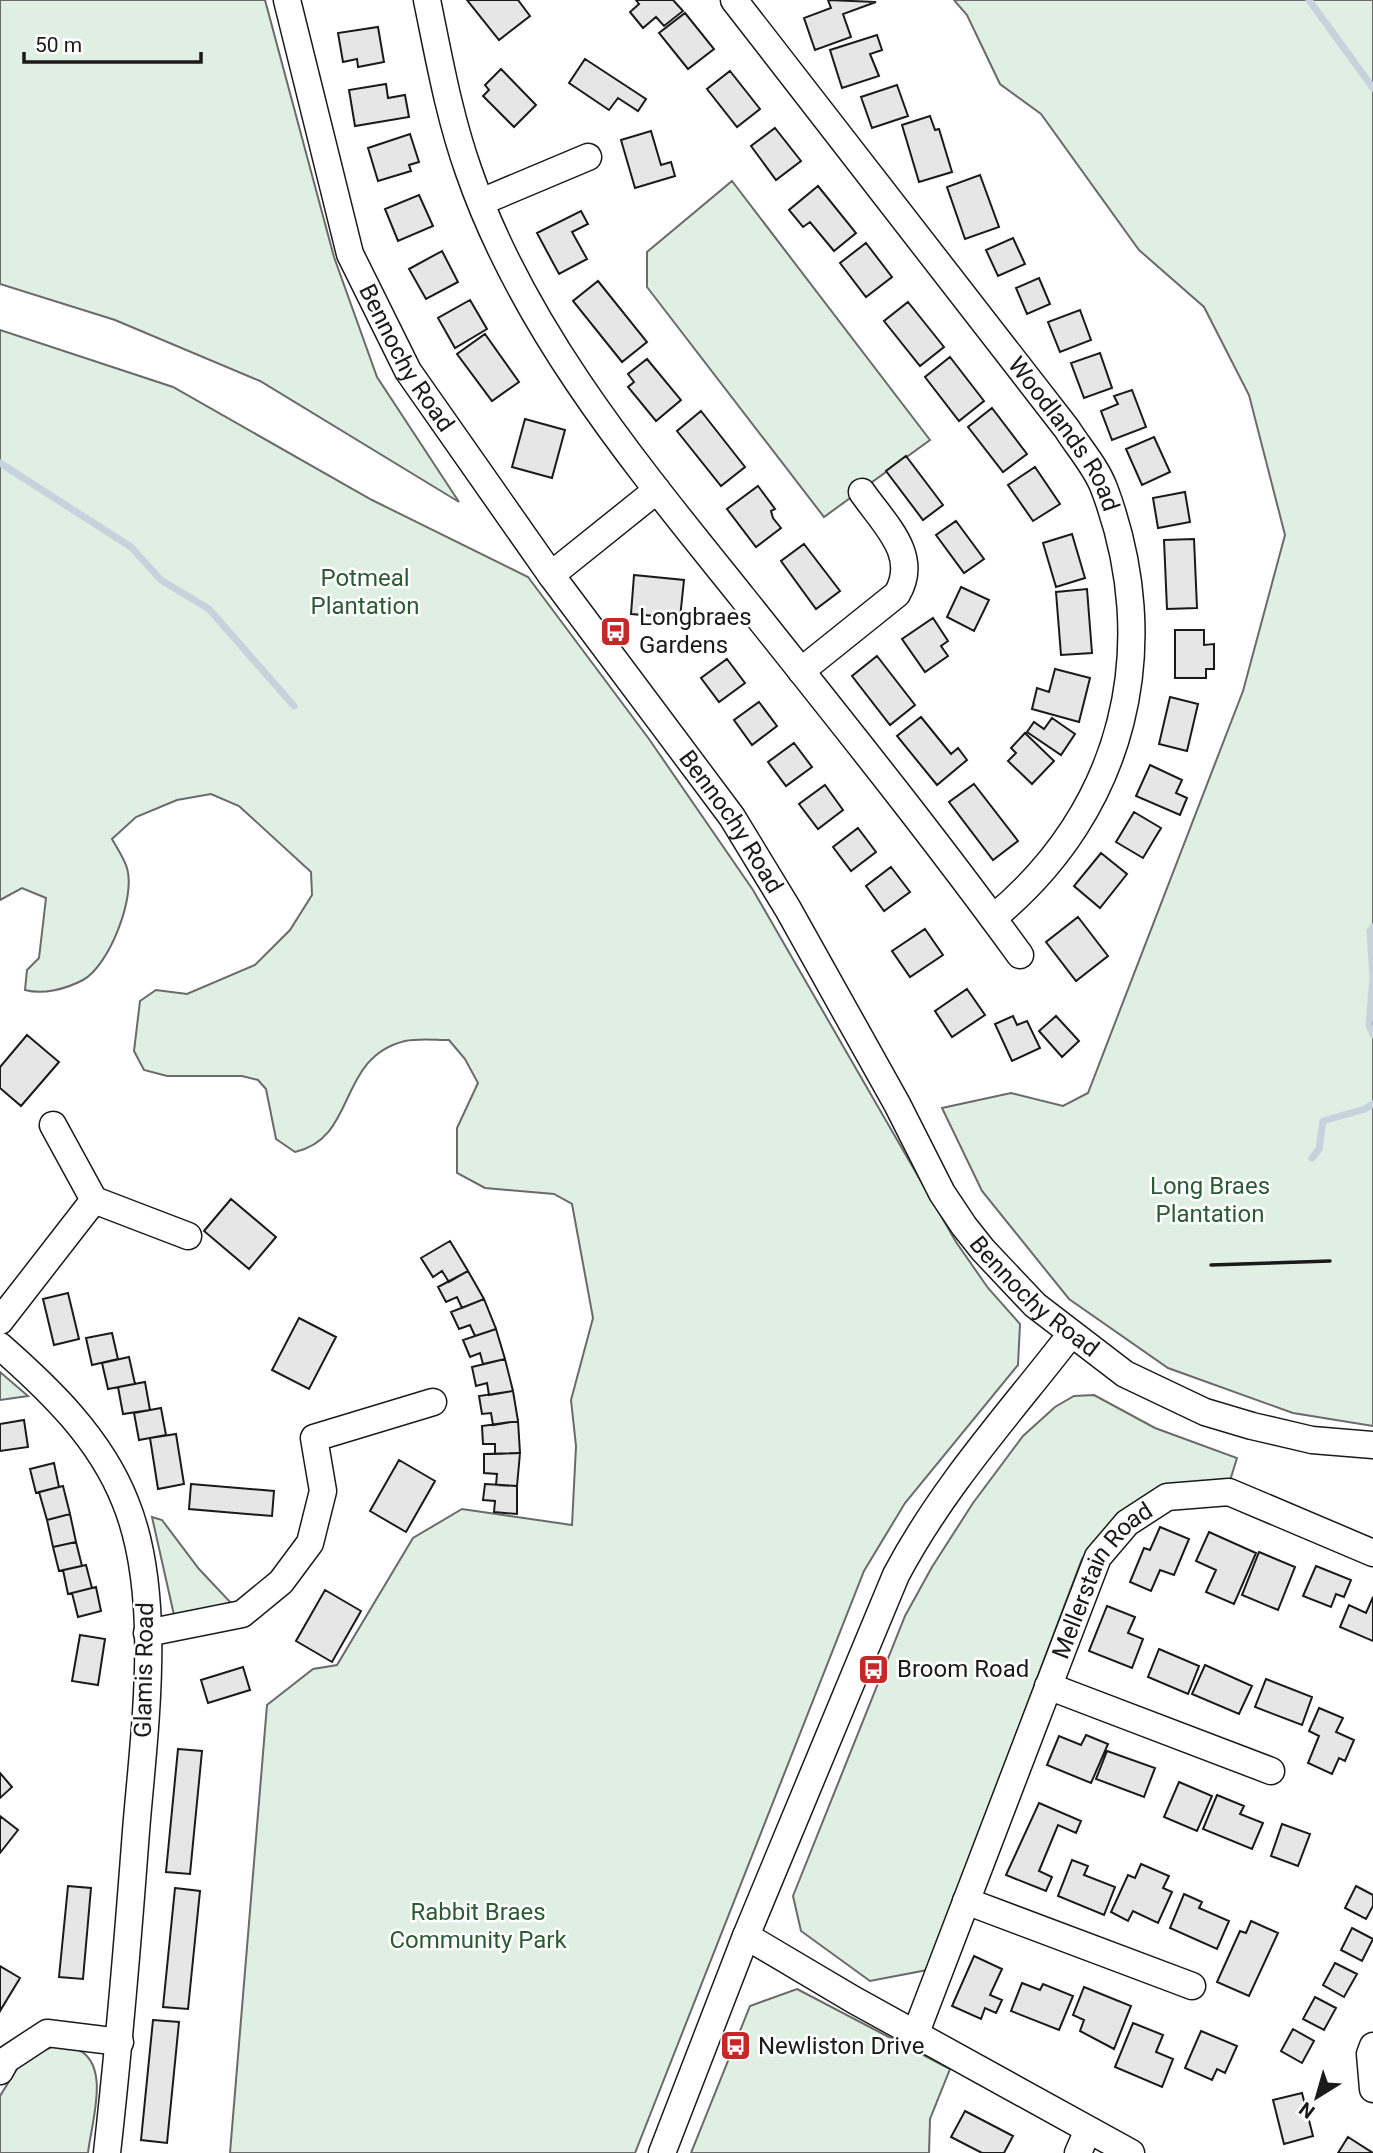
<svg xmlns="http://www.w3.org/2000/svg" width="1373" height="2153" font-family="Roboto,sans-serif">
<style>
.green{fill:#e0efe3;stroke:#6a6a6a;stroke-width:2}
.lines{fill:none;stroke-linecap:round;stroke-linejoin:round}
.stream{stroke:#c6d2dc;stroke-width:7}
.building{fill:#e6e6e6;stroke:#1a1a1a;stroke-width:2}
.minor-casing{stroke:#1a1a1a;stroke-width:29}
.minor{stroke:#fff;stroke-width:26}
.wall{stroke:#1a1a1a;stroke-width:3.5}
.labels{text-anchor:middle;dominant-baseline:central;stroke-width:5;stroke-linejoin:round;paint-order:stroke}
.street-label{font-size:24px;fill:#1a1a1a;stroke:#fff}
.park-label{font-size:24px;fill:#2b5a34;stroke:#fff}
.poi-label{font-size:24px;fill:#1a1a1a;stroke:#fff;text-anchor:start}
</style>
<rect width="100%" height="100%" fill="#fff"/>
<!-- green -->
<path class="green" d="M0,0H265L334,257L377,377L459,502L260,381L115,320L0,284Z
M954,0H1373V1426L1293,1413L1168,1368L1069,1299L982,1191L942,1108L1011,1093L1063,1106L1088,1093L1243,691L1285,535L1249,395L1204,307L1139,250L1041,114L1000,84L967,15Z
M732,181L930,440L824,517L647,287V252Z
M0,330L173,387L372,500L528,577L649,739L753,890L956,1242L988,1288L1020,1324L1018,1365L905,1503L864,1571L635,2153H230L267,1705L313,1669L337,1665L413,1538L462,1509L572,1525L576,1446L571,1400L593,1318L572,1204L554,1194L485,1188L457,1173V1128L478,1083L465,1059L449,1040C435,1040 418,1038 405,1041C336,1058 358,1138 295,1152L276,1139L266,1089L258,1080L242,1076H167L144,1070L134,1051L140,1001L156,990L187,994L255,965L290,930L312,895L311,872L239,806L211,794L177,800L136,817L112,839C117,848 124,858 127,868C136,897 109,966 83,980C66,989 43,995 25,990L27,970L39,958L46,898L22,888L0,900Z
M0,1372L28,1396L0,1400Z
M1094,1395L1155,1428L1237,1458L1228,1487C1212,1487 1194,1484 1179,1486C1136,1492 1105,1525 1082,1559L927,1970L870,1981L801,1931L793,1896L905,1616L932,1567L973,1503L1023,1436L1055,1407L1074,1396Z
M152,1517L162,1520L199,1569L233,1605L174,1615Z
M797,1989L950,2069L930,2119L929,2153H691L750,2006Z
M52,2047C59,2047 68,2046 74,2048C113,2061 91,2123 88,2153H0V2096L23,2059Z"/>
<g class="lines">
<!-- stream -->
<path class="stream" d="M1309,0L1373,88
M0,463L131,547L161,580L209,609L294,706
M1373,927L1370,931L1373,977L1369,1025L1373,1035
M1312,1158L1319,1149L1323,1121L1365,1109L1373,1104"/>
</g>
<!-- building -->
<path class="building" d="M467,0H518L530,16L499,40Z
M636,0H673L683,11L664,26L656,17L643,28L630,12L639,4Z
M828,0L876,2L843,14L851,37L815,50L804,18L831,8Z
M685,13L714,49L688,69L659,33Z
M378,27L384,62L358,67L357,59L343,62L338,33Z
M877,35L882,50L870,54L879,76L842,88L830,50Z
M585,59L646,99L638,111L618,98L609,110L569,83Z
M501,69L536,105L514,127L483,96L489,90L485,85Z
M730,71L760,109L737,127L707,89Z
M386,84L388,98L405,95L409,117L355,126L349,90Z
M897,85L908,116L872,128L861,97Z
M930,116L935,130L939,129L952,172L919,182L902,125Z
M775,128L801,161L776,180L751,146Z
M651,131L661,165L671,162L675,176L635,188L621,140Z
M410,134L419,162L409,165L411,171L378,181L368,148Z
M980,175L999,227L965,239L947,187Z
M818,186L856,233L834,251L810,222L803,227L789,210Z
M419,195L433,226L398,241L385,209Z
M581,211L588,224L572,232L587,259L559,274L537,233Z
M1013,238L1025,264L998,276L986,250Z
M866,243L892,277L866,297L840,263Z
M442,251L458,282L426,299L409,269Z
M1039,278L1050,304L1027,314L1016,288Z
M598,281L647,342L622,362L573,301Z
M470,300L487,329L455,348L438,318Z
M908,302L944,347L920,366L884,321Z
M1080,310L1091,340L1060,352L1048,322Z
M485,334L519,382L492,401L457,354Z
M1100,353L1112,388L1084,398L1071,363Z
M950,357L984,401L959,421L925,377Z
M647,359L681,400L656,421L628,387L634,382L628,374Z
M1132,390L1146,427L1112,440L1101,411L1118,404L1114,396Z
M992,408L1027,454L1003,472L968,427Z
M701,411L745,467L721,486L677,431Z
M525,419L565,430L552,478L512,467Z
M1154,437L1170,472L1142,485L1126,449Z
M906,456L943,505L923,520L886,471Z
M1035,467L1060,504L1033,521L1008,485Z
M758,486L775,509L771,511L773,518L781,528L756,547L727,509Z
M1185,492L1190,522L1158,528L1153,498Z
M956,521L984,559L964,573L936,535Z
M1072,534L1085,578L1056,587L1043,543Z
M1194,539L1197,608L1167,609L1164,540Z
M804,544L840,591L816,609L781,561Z
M634,575L684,580L680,618L631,614Z
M961,587L989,600L974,631L947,617Z
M1087,589L1092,653L1061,655L1056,592Z
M933,618L948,641L941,646L948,656L925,672L902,639Z
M1175,630H1204V645L1214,644V669H1206V678H1175Z
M877,656L915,705L890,725L852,676Z
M727,659L745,683L719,702L701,678Z
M1055,669L1090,678L1079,722L1032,709L1037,688L1049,692Z
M1170,697L1198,704L1187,751L1159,744Z
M759,702L777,726L752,745L734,720Z
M921,717L951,754L958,748L967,760L937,785L897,736Z
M1052,718L1075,734L1061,755L1027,732L1034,722L1044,729Z
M1025,733L1054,761L1032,784L1008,761L1016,753L1011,748Z
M794,743L812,767L786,786L768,762Z
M1150,765L1182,780L1176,793L1187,798L1180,815L1136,796Z
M974,784L1018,841L993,860L949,802Z
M825,785L843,810L818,829L799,804Z
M1134,812L1161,828L1143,858L1116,842Z
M858,828L876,852L851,871L833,847Z
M1101,853L1127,874L1100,908L1074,886Z
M891,867L910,892L884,911L866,886Z
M1078,917L1108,956L1076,981L1046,942Z
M925,929L943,955L910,977L892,951Z
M967,989L985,1015L952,1037L935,1011Z
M1013,1016L1017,1025L1027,1021L1040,1048L1012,1061L995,1024Z
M1056,1016L1079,1041L1062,1057L1039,1031Z
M27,1035L59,1062L21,1106L0,1088V1067Z
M231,1199L276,1237L249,1269L204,1231Z
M450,1241L468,1271L449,1282L442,1271L433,1277L421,1258Z
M468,1271L484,1299L462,1308L457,1297L446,1302L438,1287Z
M68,1293L79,1339L54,1345L43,1299Z
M484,1299L496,1329L475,1336L470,1325L459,1329L451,1312Z
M299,1318L336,1337L309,1389L272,1370Z
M496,1329L505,1359L483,1364L480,1353L470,1357L463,1340Z
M112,1333L118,1359L92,1365L86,1338Z
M129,1357L135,1384L108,1389L102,1363Z
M505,1359L513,1391L489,1395L487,1383L476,1386L472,1367Z
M145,1382L150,1410L123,1414L118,1387Z
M513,1391L518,1421L493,1425L491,1413L482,1414L479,1396Z
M161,1408L166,1435L139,1440L134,1413Z
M24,1420L28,1447L0,1451V1424Z
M518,1421L520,1453L495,1454V1444H483L482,1426Z
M176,1434L184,1484L158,1489L150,1438Z
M520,1453L517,1486L496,1485L497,1474L484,1473V1454Z
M399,1460L435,1481L406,1532L370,1511Z
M54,1463L59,1487L36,1493L30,1469Z
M191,1484L274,1491L272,1516L189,1509Z
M485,1484L517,1486V1514L494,1512L495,1501L483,1500Z
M63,1486L70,1514L47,1520L39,1492Z
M70,1514L76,1542L53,1547L47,1520Z
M1160,1527L1189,1539L1174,1575L1160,1570L1151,1591L1130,1582L1144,1548L1150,1550Z
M1209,1532L1256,1553L1234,1604L1206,1592L1216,1570L1196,1561Z
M76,1542L82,1566L59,1571L53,1547Z
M1259,1552L1295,1567L1278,1610L1242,1595Z
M86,1565L92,1588L68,1594L63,1570Z
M1316,1566L1351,1580L1344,1597L1336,1594L1331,1607L1303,1596Z
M96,1587L101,1611L78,1617L72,1593Z
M325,1590L361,1611L332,1662L296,1641Z
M1373,1597V1641L1340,1627L1349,1605L1366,1613Z
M1107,1606L1135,1617L1128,1633L1143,1639L1132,1668L1089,1651Z
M80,1635L105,1639L98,1685L72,1681Z
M1159,1649L1199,1666L1188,1694L1148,1677Z
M1205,1665L1252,1686L1239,1714L1192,1694Z
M243,1667L250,1690L208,1703L201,1680Z
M1266,1679L1312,1697L1302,1725L1255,1707Z
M1319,1708L1343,1718L1336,1732L1354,1740L1345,1761L1339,1758L1332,1774L1308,1763L1319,1736L1309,1731Z
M1086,1735L1108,1744L1091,1783L1047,1765L1059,1736L1081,1745Z
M178,1749L202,1751L190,1874L166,1872Z
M1107,1751L1155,1768L1144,1797L1096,1779Z
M0,1773L12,1787L0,1798Z
M1179,1782L1212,1796L1197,1831L1164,1817Z
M1217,1795L1244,1806L1240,1814L1263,1823L1252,1849L1203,1829Z
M1039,1803L1081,1821L1076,1833L1058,1825L1039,1871L1052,1877L1046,1891L1006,1875Z
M0,1816L18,1830L0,1853Z
M1282,1824L1310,1834L1298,1866L1271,1856Z
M1072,1860L1088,1866L1084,1875L1115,1887L1104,1915L1058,1896Z
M1141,1864L1169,1876L1163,1888L1172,1892L1158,1923L1133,1911L1128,1921L1111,1912L1128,1875L1135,1878Z
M68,1886L91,1888L83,1979L59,1977Z
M1356,1886L1373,1895V1906L1366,1919L1345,1908Z
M175,1888L200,1891L188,2009L163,2007Z
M1184,1894L1202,1902L1199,1908L1229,1921L1217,1949L1170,1928Z
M1251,1921L1278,1933L1249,1996L1217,1982L1240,1931L1246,1933Z
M1352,1928L1373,1939L1362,1961L1341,1950Z
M974,1956L1002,1969L990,1995L1002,2000L996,2013L985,2008L981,2019L952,2006Z
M1335,1963L1357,1974L1344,1997L1323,1985Z
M0,1966L20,1978L0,2011Z
M1022,1983L1040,1990L1043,1984L1073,1996L1059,2030L1011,2011Z
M1084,1987L1131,2006L1114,2049L1080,2031L1084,2020L1073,2015Z
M1315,1997L1336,2008L1324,2030L1303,2019Z
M153,2020L179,2022L167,2143L141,2140Z
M1133,2023L1163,2035L1156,2052L1173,2059L1162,2087L1115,2067Z
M1293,2029L1314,2041L1302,2063L1281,2051Z
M1201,2031L1237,2046L1225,2073L1217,2069L1212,2080L1185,2068Z
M1302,2093L1313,2136L1284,2144L1273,2100Z
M965,2111L1013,2136L1004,2153H982L951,2137Z
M1348,2137L1373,2153H1338Z"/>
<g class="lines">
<defs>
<g id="minor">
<path id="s1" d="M287,0L350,254L408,371L551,575L732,817L788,909L897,1104L942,1193L964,1226L983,1250L1035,1305L1125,1374L1205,1412L1252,1426L1312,1440L1373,1445"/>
<path d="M427,0C439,58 449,116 469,172C525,333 638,467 743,598C837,716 932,834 1020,955"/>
<path id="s2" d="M734,0L1067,429C1079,448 1096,467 1104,488C1164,647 1125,810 993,918"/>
<path d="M481,202L588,157"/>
<path d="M551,575L657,490"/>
<path d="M801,671L897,594C920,555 884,524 862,492"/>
<path d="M53,1125L94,1200L188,1236"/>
<path d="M0,1321L94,1200"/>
<path d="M0,1346C50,1390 100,1438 125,1501C164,1595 144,1732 136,1831C128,1939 119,2046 107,2153"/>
<path d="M147,1633L242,1614L281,1582L310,1543L323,1491L314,1438L433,1402"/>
<path d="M1048,1686L1271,1771"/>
<path d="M966,1901L1192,1986"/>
<path d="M746,1936L854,2000L1131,2153"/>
<path id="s3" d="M915,2035L1098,1557L1127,1523L1167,1497L1229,1492L1373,1553"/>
<path d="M1373,2046L1370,2054L1373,2089"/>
<path d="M0,2071L6,2060L47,2033L120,2042"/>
<path d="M662,2153L746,1936L896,1575C943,1486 1010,1413 1071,1334"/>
<path d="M1078,2153L1088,2130"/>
</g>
</defs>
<!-- minor casing -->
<use href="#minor" class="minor-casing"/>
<!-- minor -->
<use href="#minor" class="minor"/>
<!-- wall -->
<path class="wall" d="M1211,1265L1330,1261"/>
</g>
<!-- icons -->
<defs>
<symbol id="bus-square" viewBox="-11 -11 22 22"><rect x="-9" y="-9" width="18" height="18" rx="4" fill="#c62828" stroke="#fff"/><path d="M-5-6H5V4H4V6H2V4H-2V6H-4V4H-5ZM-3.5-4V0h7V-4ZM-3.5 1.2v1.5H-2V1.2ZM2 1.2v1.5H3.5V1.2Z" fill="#fff"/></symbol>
</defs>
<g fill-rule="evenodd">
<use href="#bus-square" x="598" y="614" width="35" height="35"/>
<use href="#bus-square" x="856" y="1652" width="35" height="35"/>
<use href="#bus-square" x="718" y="2028" width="35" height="35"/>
</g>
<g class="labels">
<!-- street labels -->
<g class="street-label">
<text stroke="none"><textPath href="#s1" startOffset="380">Bennochy Road</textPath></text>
<text stroke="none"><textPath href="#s2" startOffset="546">Woodlands Road</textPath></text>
<text stroke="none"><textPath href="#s1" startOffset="947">Bennochy Road</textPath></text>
<text stroke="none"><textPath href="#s1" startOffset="1514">Bennochy Road</textPath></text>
<text stroke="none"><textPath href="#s3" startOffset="494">Mellerstain Road</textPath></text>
<text transform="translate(144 1670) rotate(-89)">Glamis Road</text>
</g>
<!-- park labels -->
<g class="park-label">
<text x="365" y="578">Potmeal<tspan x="365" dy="28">Plantation</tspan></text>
<text x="1210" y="1186">Long Braes<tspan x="1210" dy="28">Plantation</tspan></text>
<text x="478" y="1912">Rabbit Braes<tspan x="478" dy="28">Community Park</tspan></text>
</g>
<!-- poi labels -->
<g class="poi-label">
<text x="639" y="617">Longbraes<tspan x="639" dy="28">Gardens</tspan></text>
<text x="897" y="1669">Broom Road</text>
<text x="758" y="2046">Newliston Drive</text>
</g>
</g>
<!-- north arrow -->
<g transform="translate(1317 2097) rotate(217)" stroke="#ffffff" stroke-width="5" paint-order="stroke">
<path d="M0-5L12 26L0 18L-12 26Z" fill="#1a1a1a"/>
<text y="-10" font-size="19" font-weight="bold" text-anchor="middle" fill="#1a1a1a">N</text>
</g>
<!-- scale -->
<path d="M24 52v10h177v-10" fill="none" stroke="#1a1a1a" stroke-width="3.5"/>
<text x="35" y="52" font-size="21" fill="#1a1a1a" stroke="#ffffff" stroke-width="5" paint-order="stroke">50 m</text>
</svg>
